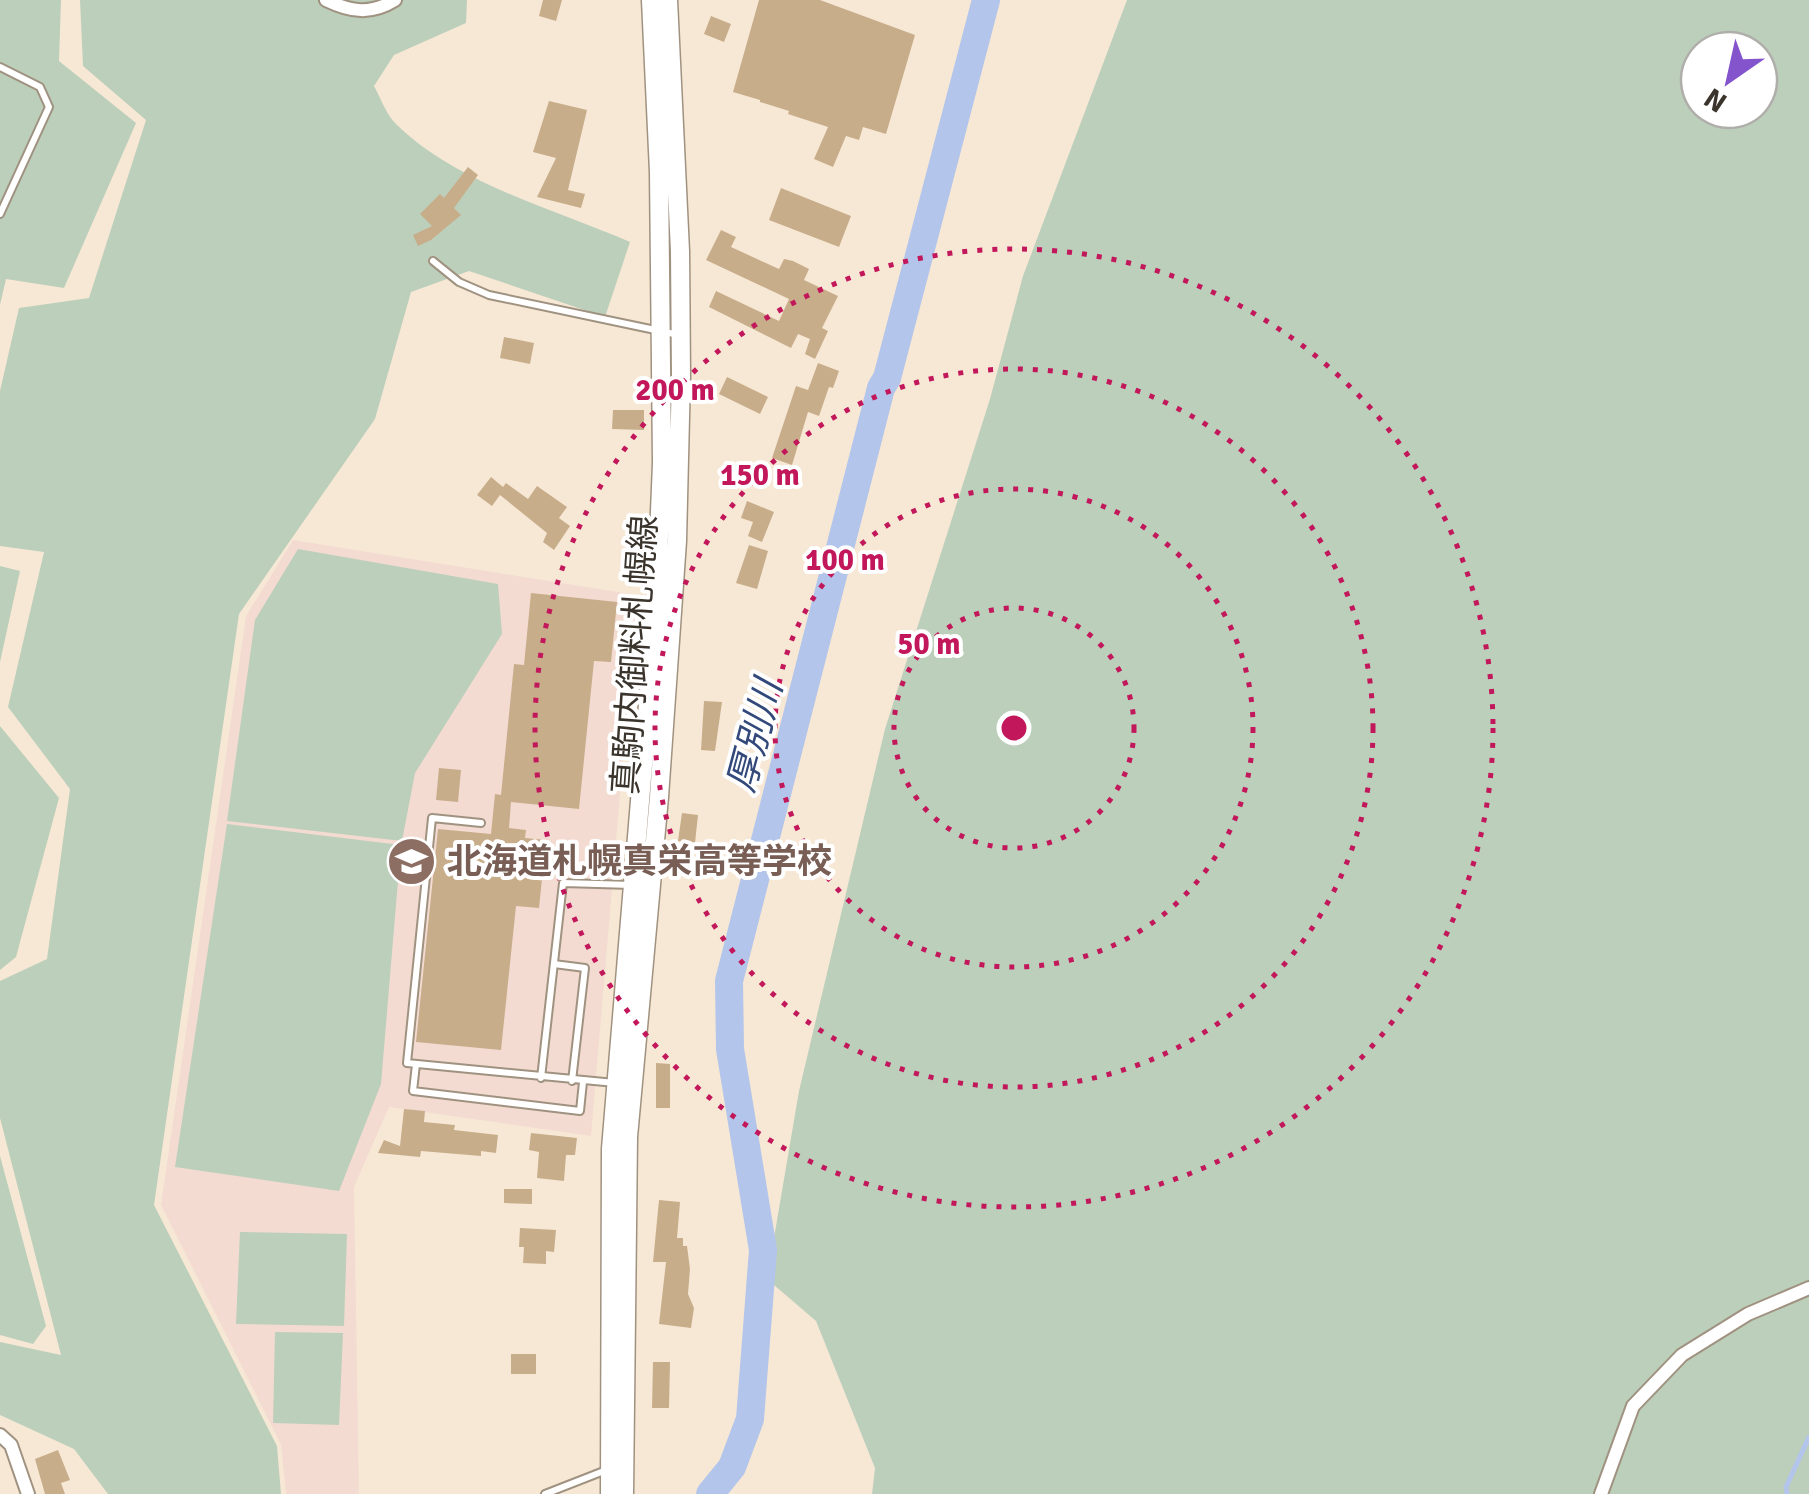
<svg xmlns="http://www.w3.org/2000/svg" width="1809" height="1494" font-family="Signika,'Noto Sans JP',sans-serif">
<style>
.education{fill:#f3dbd1}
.green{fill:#bccfbb;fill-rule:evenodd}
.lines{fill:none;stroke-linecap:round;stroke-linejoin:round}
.stream{stroke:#b3c5ea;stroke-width:5}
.river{stroke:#b3c5ea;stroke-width:28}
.building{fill:#c8ad8b}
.lane-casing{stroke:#a09280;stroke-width:10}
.street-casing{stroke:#a09280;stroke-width:16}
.secondary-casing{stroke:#a09280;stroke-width:21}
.lane{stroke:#fff;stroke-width:6}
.street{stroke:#fff;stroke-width:12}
.secondary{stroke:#fff;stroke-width:18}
.ring{fill:none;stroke:#c2185b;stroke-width:5;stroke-dasharray:5 10}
.labels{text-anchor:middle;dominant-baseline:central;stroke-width:8;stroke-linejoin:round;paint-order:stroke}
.street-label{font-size:35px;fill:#3a342c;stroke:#fff}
.education-label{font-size:35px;font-weight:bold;fill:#785e54;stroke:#fff;text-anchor:start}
.water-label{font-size:38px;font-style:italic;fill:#33497a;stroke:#fff}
.centre{fill:#c2185b;stroke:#fff;stroke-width:5}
.ring-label{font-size:30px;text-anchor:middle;font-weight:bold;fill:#c2185b;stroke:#fff;stroke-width:8;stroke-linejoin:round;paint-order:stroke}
</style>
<rect width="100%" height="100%" fill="#f7e8d5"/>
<!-- education -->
<path class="education" d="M293,540L637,595L591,1136L389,1107L354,1187L359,1494H286L281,1445L161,1205L246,616Z"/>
<!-- green -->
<path class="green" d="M0,0H61L59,61L136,123L64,288L6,279L0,305Z
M80,0H467L466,23L394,55L374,86C381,99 387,116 397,125C458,184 554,209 630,242L605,317L469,271L411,292L375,419L239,614L154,1205L277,1446L281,1494H108L74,1449L0,1415V1342L61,1355L0,1118V981L47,959L70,789L8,707L44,552L0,546V391L19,308L89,298L146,120L83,66Z
M1127,0H1809V1494H872L875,1468L816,1321L767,1279L799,1091L885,729L990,399L1023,276ZM1699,50H1759V110H1699Z
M298,549L498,584L502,634L415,773L402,841L227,821L255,620Z
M0,566L20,571L0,662Z
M0,726L59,798L16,957L0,970Z
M227,824L401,845L381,1084L339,1191L175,1167Z
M0,1156L46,1326L33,1344L0,1335Z
M240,1232L347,1234L344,1326L236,1324Z
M275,1332L343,1333L339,1425L273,1423Z"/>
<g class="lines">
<!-- stream -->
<path class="stream" d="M1787,1494L1786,1487L1809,1437"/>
<!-- river -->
<path class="river" d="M710,1494L732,1467L750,1419L763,1250L730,1049L729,981L881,388L887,378L986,0"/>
</g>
<!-- building -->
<path class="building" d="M543,0H562L556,21L539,16Z
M759,0H820L915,35L886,134L863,127L859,140L846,136L833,167L814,159L828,127L788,114L789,111L760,102V100L733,92Z
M711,16L731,24L724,42L704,34Z
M549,101L587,110L568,190L585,194L581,208L537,197L556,158L533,152Z
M468,167L478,175L454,208L461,215L431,240L418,246L413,235L432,226L420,214L440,194L444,198Z
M781,188L851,216L839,247L769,220Z
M721,230L736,237L731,247L779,269L784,259L793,261L809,269L804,280L838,296L822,328L828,331L815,359L805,354L810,339L798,334L791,348L709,307L716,291L779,321L789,299L706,260Z
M504,337L534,343L530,364L500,358Z
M818,363L839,371L833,388L829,387L819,416L808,412L792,465L772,458L796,386L808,390Z
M727,377L768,397L760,414L719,394Z
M613,410H644V430L612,429Z
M491,477L503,487L506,483L528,499L537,486L567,507L559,518L570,526L554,550L543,542L547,533L500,495L492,506L477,495Z
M747,501L774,512L762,542L748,536L753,522L741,518Z
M749,545L768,551L757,589L736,583Z
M531,593L617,602L611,662L594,661L579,809L511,802L509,828L526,830L525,838L546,840L539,908L516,906L501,1050L416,1042L438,829L491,834L495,794L501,795L514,664L524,665Z
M704,701L722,702L715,751L701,750Z
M439,768L461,770L458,802L436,800Z
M682,813L698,815L695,843L678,841Z
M656,1063L670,1064V1108H656Z
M404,1109L425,1111L424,1122L455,1125L454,1130L498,1135L496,1153L481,1151V1156L421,1151L420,1157L378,1153L384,1140L400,1146Z
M531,1133L577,1138L575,1155H566L564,1181L537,1178L539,1152L529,1150Z
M504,1189H532V1204L504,1203Z
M659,1200L680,1202L677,1238H683V1246H687L690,1269L688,1294L694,1308L691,1328L659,1324L666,1262H653Z
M520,1228L556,1230L554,1252L546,1251V1264L523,1263L524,1247H519Z
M511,1354H536V1374H511Z
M653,1362H670L669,1408H652Z
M58,1450L70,1480L61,1483L65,1494H45L35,1459Z"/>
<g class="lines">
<defs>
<path id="lane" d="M0,67L40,87L49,107L0,214
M433,261L459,282L489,295L679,335
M481,823L432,818L407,1063L615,1083
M554,964L585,968L572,1081
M416,1064L413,1091L580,1111L583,1082
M541,1078L563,883L632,885
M545,1494L609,1469"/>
<path id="street" d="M326,0C351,12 371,15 395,0
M0,1435L11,1445L28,1494
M1601,1494L1633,1406L1682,1355L1748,1314L1809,1288"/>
<path id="secondary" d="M610,1494L611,1149L656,609L662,463L659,172L651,0
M624,1494L628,1137L659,797L677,541L681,376L680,251L668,0"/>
</defs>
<!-- lane casing -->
<use href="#lane" class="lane-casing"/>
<!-- street casing -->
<use href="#street" class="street-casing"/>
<!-- secondary casing -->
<use href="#secondary" class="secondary-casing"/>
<!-- lane -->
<use href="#lane" class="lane"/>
<!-- street -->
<use href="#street" class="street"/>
<!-- secondary -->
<use href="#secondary" class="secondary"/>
</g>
<!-- distance rings -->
<g class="ring">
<circle cx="1014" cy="728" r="120"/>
<circle cx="1014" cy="728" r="239"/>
<circle cx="1014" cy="728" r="359"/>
<circle cx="1014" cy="728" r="479"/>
</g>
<!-- icons -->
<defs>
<symbol id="school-disc" viewBox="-11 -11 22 22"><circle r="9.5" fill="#8d6e63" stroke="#fff"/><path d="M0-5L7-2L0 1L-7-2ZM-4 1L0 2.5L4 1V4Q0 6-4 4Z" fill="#fff"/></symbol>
</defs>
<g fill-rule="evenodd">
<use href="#school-disc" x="384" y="834" width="55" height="55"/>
</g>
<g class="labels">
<!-- street labels -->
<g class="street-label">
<text transform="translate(635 655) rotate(-86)">真駒内御料札幌線</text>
</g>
<!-- education labels -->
<g class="education-label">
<text x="447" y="861">北海道札幌真栄高等学校</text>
</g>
<!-- water labels -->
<g class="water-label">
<text transform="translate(755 736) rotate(-75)">厚別川</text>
</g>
</g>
<circle cx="1014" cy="728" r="15" class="centre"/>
<g class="ring-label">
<text x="675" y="400">200 m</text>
<text x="760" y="485">150 m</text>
<text x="845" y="570">100 m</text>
<text x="929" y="654">50 m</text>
</g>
<!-- north arrow -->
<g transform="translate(1729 80) rotate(214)"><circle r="48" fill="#ffffff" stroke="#b0aeab" stroke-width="2.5"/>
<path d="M0-8L18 38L0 25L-18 38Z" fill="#8454cd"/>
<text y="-15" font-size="28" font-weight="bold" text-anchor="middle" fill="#3a342c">N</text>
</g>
</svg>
